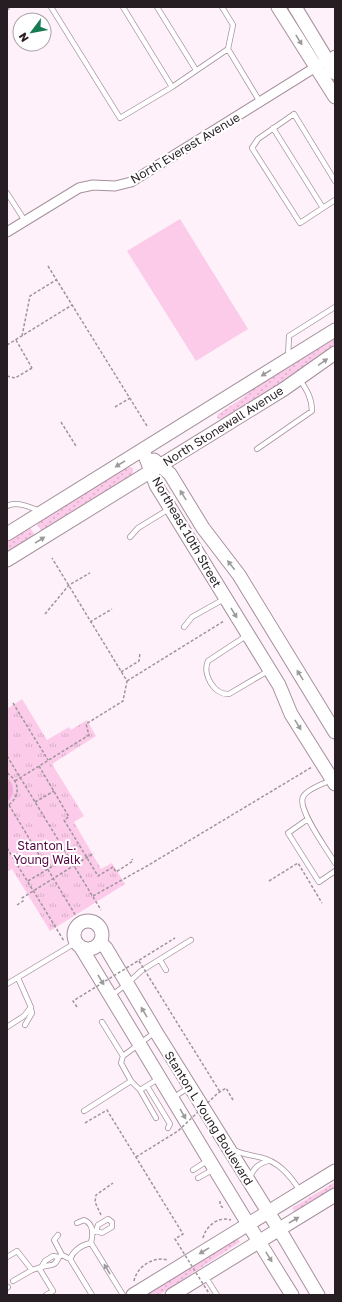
<svg xmlns="http://www.w3.org/2000/svg" width="342" height="1302" font-family="'Golos Text',sans-serif">
<style>
.grass{fill:url(#grass-dots)}
.park{fill:url(#park-tufts)}
.pitch{fill:#fbcbe9}
.water{fill:#f0add8}
.lines{fill:none;stroke-linecap:round;stroke-linejoin:round}
.lane-casing{stroke:#a5919d;stroke-width:6}
.street-casing{stroke:#a5919d;stroke-width:11}
.secondary-casing{stroke:#a5919d;stroke-width:15}
.path{stroke:#9f949b;stroke-width:1.5;stroke-dasharray:3 2;stroke-linecap:butt}
.lane{stroke:#fff;stroke-width:4.5}
.street{stroke:#fff;stroke-width:9}
.secondary{stroke:#fff;stroke-width:13}
.path-bridge{stroke:#9f949b;stroke-width:1.5;stroke-dasharray:3 2;stroke-linecap:butt}
.oneway{fill:#9d9a9c}
.labels{text-anchor:middle;dominant-baseline:central;stroke-width:4;stroke-linejoin:round;paint-order:stroke}
.street-label{font-size:12px;fill:#261e23;stroke:#fff}
.park-label{font-size:12px;fill:#550742;stroke:#fff}
</style>
<defs>
<pattern id="grass-dots" width="8" height="8" patternUnits="userSpaceOnUse"><rect width="8" height="8" fill="#fbcbe9"/><path d="M2 2h.1M6 6h.1" fill="none" stroke="#d7aec8" stroke-width="1.8" stroke-linecap="round"/></pattern>
<pattern id="park-tufts" width="24" height="20" patternUnits="userSpaceOnUse"><rect width="24" height="20" fill="#fbcbe9"/><path d="M3 7l-1-3M5 7V3M7 7l1-3M15 17l-1-3M17 17v-4M19 17l1-3" fill="none" stroke="#d7aec8"/></pattern>
</defs>
<rect width="100%" height="100%" fill="#fef1f9"/>
<!-- grass -->
<path class="grass" d="M335,336V348L222,420L217,418L218,414L241,399L265,379Z
M126,466L133,468V473L131,475L42,532L35,521Z
M28,525L35,535L7,552V539Z
M335,1182V1189L295,1213L292,1208Z
M237,1238L240,1242L159,1295H143Z"/>
<!-- park -->
<path class="park" d="M22,699L47,740L69,727L71,730L87,720L96,736L52,764L84,816L74,822L101,869L112,863L125,884L50,931L12,869L7,872V709Z"/>
<!-- pitch -->
<path class="pitch" d="M180,219L248,329L196,361L127,251Z"/>
<!-- water -->
<path class="water" d="M7,778C15,785 15,795 7,802Z"/>
<g class="lines">
<defs>
<path id="lane" d="M51,7L120,118L172,87
M123,7L172,87L228,49
M157,7L196,70
M222,7L233,25L228,49L260,102
M273,128L323,208
M335,181L294,114L258,139L252,148L300,223L335,200
M7,193L25,221
M288,357L289,336L335,307
M257,449L312,411C312,399 307,390 300,380
M7,506C17,501 30,507 40,511
M130,537L138,528L169,509
M184,627L192,617L224,599
M246,636L208,661C202,674 214,695 229,694L268,671
M332,780C324,783 306,790 303,797C297,809 328,851 335,863
M308,819L288,833L319,882L335,871
M160,960L166,970
M18,978L30,1005L32,1013L25,1025
M7,984L77,942
M112,995L127,984L141,971L191,940
M102,1022L123,1056
M7,1027L24,1016L31,1007
M154,1033L123,1056L121,1063L131,1081L140,1090L158,1079
M147,1086L170,1124L168,1128
M140,1090L156,1118
M173,1098L189,1087
M84,1111L131,1081
M234,1150C242,1154 250,1155 259,1157C278,1161 290,1175 300,1191
M193,1170L207,1161
M250,1177C254,1168 258,1164 268,1161
M198,1178L214,1169
M77,1223L84,1220C94,1224 93,1234 91,1243L123,1295
M93,1233L96,1231L98,1225L108,1219L112,1222V1227L102,1233L96,1231
M58,1235L54,1240L62,1255
M7,1257L17,1251L32,1270C36,1269 39,1267 42,1267C51,1264 54,1268 59,1257
M70,1259C74,1250 81,1245 91,1243
M42,1266L45,1261L53,1256L59,1257L62,1255L70,1259L92,1295
M39,1268L53,1291L46,1295
M205,1276L217,1295
M13,1281L32,1270
M7,1288L8,1287"/>
<path id="street" d="M7,232L79,188L93,185L115,186L131,182L335,55"/>
<path id="secondary" d="M278,7L335,97
M295,7L335,73
M143,450L156,485L279,685L291,714L335,784
M154,460L170,474L203,528L239,575L335,732
M7,534L335,330
M7,560L284,389L335,353
M74 935a14 14 0 1 1 28 0a14 14 0 1 1-28 0Z
M100,942L106,948L156,1032L285,1239L318,1295
M80,946C151,1062 220,1180 292,1295
M133,1295L335,1171
M172,1295L335,1195"/>
</defs>
<!-- lane casing -->
<use href="#lane" class="lane-casing"/>
<!-- street casing -->
<use href="#street" class="street-casing"/>
<!-- secondary casing -->
<use href="#secondary" class="secondary-casing"/>
<!-- path -->
<path class="path" d="M7,10L12,7
M48,266L147,426
M22,336L30,296L56,280
M16,340L32,368
M7,345L72,305
M7,376L15,378L32,368
M115,407L130,398
M61,422L76,446
M45,614L69,585L90,573
M90,622L112,609
M121,672L139,661L140,653
M127,681L224,621
M13,703L48,760
M7,756L101,910
M39,766L69,817L64,820L98,876L113,867L116,872L133,861L132,859
M7,773C21,782 20,798 7,806
M15,781L89,735L86,724L123,701L127,681L52,558
M35,802L54,791
M9,805L76,916
M7,848L64,941
M28,881L68,857
M269,881L298,863L322,903
M93,896L147,866L312,767
M220,1201V1205L222,1207L225,1208
M101,1215L95,1202L96,1195L113,1183
M203,1238C206,1226 218,1216 231,1220
M134,1281C137,1266 154,1256 168,1260"/>
<!-- lane -->
<use href="#lane" class="lane"/>
<!-- street -->
<use href="#street" class="street"/>
<!-- secondary -->
<use href="#secondary" class="secondary"/>
<!-- path-bridge -->
<path class="path-bridge" d="M17,905L23,901L22,898L94,853
M139,961L220,1092
M77,1007L73,1001L175,938
M85,1123L107,1110L183,1234L175,1239L210,1295
M136,1157L178,1131L218,1093L226,1088L233,1100"/>
</g>
<!-- one-way arrows -->
<defs><path id="oneway-solid" d="M-6-.8H1V-3.2L6.5 0L1 3.2V.8H-6Z"/></defs>
<g class="oneway">
<use href="#oneway-solid" transform="translate(299 40) rotate(58)"/>
<use href="#oneway-solid" transform="translate(323 362) rotate(-35)"/>
<use href="#oneway-solid" transform="translate(266 373) rotate(148)"/>
<use href="#oneway-solid" transform="translate(120 464) rotate(148)"/>
<use href="#oneway-solid" transform="translate(183 495) rotate(-122)"/>
<use href="#oneway-solid" transform="translate(40 540) rotate(-32)"/>
<use href="#oneway-solid" transform="translate(231 565) rotate(-128)"/>
<use href="#oneway-solid" transform="translate(234 613) rotate(59)"/>
<use href="#oneway-solid" transform="translate(300 675) rotate(-122)"/>
<use href="#oneway-solid" transform="translate(298 725) rotate(58)"/>
<use href="#oneway-solid" transform="translate(101 980) rotate(59)"/>
<use href="#oneway-solid" transform="translate(144 1012) rotate(-121)"/>
<use href="#oneway-solid" transform="translate(183 1114) rotate(60)"/>
<use href="#oneway-solid" transform="translate(294 1220) rotate(-31)"/>
<use href="#oneway-solid" transform="translate(204 1251) rotate(149)"/>
<use href="#oneway-solid" transform="translate(269 1257) rotate(58)"/>
<use href="#oneway-solid" transform="translate(107 1269) rotate(-121)"/>
</g>
<g class="labels">
<!-- street labels -->
<g class="street-label">
<text transform="translate(185 148) rotate(-31)">North Everest Avenue</text>
<text transform="translate(223 426) rotate(-32)">North Stonewall Avenue</text>
<text transform="translate(187 532) rotate(60)">Northeast 10th Street</text>
<text transform="translate(209 1118) rotate(58)">Stanton L Young Boulevard</text>
</g>
<!-- park labels -->
<g class="park-label">
<text x="47" y="845">Stanton L.<tspan x="47" dy="14">Young Walk</tspan></text>
</g>
</g>
<!-- border -->
<rect width="342" height="1302" fill="none" stroke="#261e23" stroke-width="16"/>
<!-- north arrow -->
<g transform="translate(32 32) rotate(238)"><circle r="19" fill="#ffffff" stroke="#a8a5a7"/>
<path d="M0-3L7 15L0 10L-7 15Z" fill="#167a52"/>
<text y="-6" font-size="11" font-weight="bold" text-anchor="middle" fill="#261e23">N</text>
</g>
</svg>
